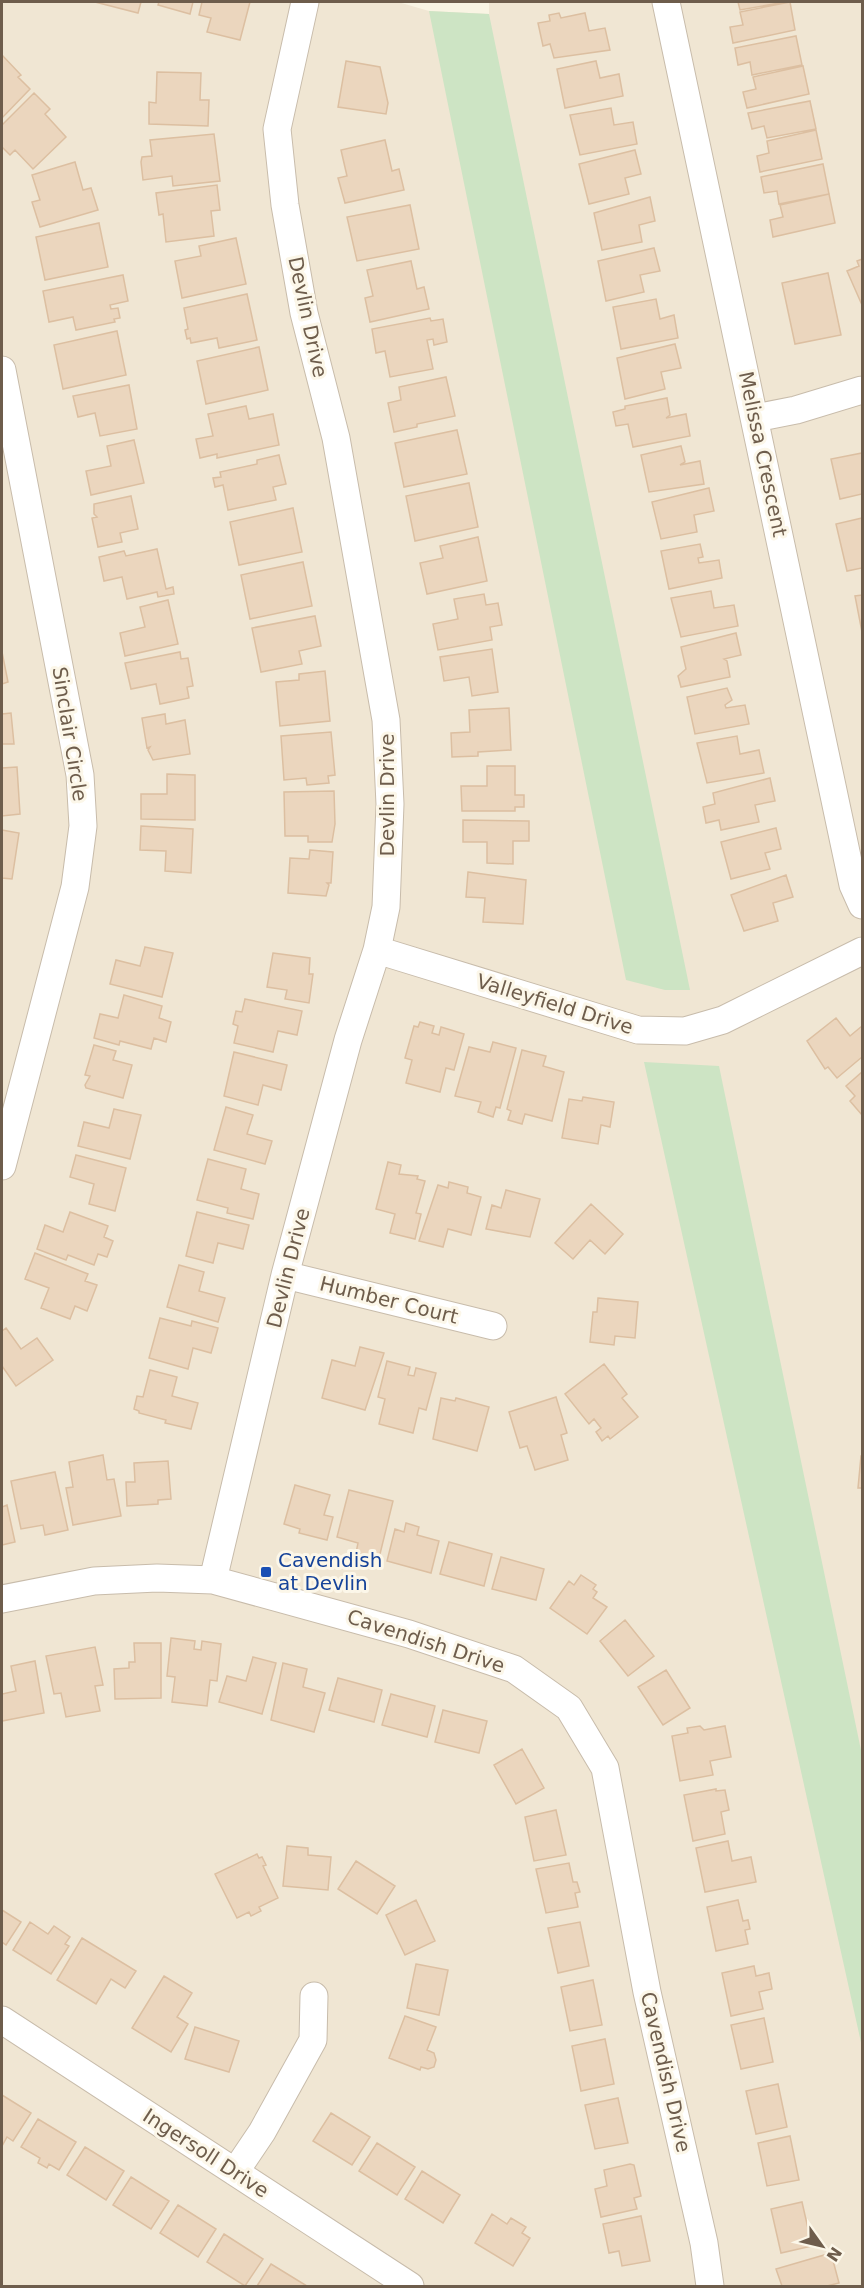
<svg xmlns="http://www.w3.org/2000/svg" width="864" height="2288" font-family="'DejaVu Sans',sans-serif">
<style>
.residential{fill:#f0e6d3}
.green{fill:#cde4c4}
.building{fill:#ebd6be;stroke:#dcbfa1;stroke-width:1.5}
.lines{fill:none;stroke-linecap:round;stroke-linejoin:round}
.minor-casing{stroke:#c8bcab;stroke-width:29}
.minor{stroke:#fff;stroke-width:27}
.transit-dot{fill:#1a4fb4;stroke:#fcf7e9;stroke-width:2}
.labels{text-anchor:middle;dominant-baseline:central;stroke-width:6;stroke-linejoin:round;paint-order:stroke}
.street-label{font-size:20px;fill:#6e5d4c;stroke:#fcf7e9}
.transit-label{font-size:20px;fill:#164399;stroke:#fcf7e9;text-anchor:start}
</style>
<rect width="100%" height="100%" fill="#f9f4e3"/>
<!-- residential -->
<path class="residential" d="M2,2H398L429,11L489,14V2H862V2286H2Z"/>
<!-- green -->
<path class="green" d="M429,11L489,14L690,990H665L626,980Z
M644,1062L719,1066L862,1755V2047Z"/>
<!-- building -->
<path class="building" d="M95,2H141L138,13Z
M159,2H193L190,14L158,5Z
M202,2H250L240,40L207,32L211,18L199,15Z
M738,2H785L740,10Z
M790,2L795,30L733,43L730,27L743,25L740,12Z
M559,13L561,18L585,13L589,31L605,28L610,50L554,58L550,44L543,46L538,23L550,21L549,15Z
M796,36L802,65L752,75L750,62L738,65L735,48Z
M2,55L21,75L18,77L30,89L2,118Z
M346,61L380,67L388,103L386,114L338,107Z
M596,61L600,78L619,74L623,96L565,108L557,69Z
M803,66L809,94L747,108L743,92L756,89L753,77Z
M157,72L201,73L200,100H209L208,126L149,124V102L156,103Z
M34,93L50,109L45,114L66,137L33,169L15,150L10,155L2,147V125Z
M810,101L816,129L767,138L764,126L752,129L748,113Z
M611,108L614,125L633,122L637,144L580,155L570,115Z
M816,130L822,159L760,172L757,156L769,153L767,141Z
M214,134L220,181L173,186L172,176L143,180L141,162L142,157L152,156L150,140Z
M385,140L392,171L399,169L404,190L345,203L338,178L347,176L341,150Z
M635,150L641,174L625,178L629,194L589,204L579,164Z
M75,162L83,190L91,188L98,210L40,227L32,202L40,200L32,175Z
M823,164L829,194L779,204L777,191L764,193L761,177Z
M217,185L220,210L211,211L214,236L166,242L163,214L159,215L156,193Z
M829,194L835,223L773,237L770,220L783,217L780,205Z
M650,197L655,221L639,225L642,242L602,250L594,213Z
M410,205L419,249L357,261L347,217Z
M99,223L108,267L45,280L36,237Z
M236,238L246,284L182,298L175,261L201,256L199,246Z
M654,248L660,271L640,275L644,292L606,301L598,261Z
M862,259V305L847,271L859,266L857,261Z
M411,261L417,289L424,287L429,309L370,322L365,298L373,296L367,270Z
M828,273L841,335L795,344L782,283Z
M123,275L128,301L110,305L111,309L118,308L120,318L114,319L115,322L76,330L73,317L49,322L43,291Z
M247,294L257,340L219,348L217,338L191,343L190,338L187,339L185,330L188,329L184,308Z
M656,299L660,319L674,315L678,338L621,349L613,307Z
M430,318L431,321L443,319L447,342L434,345L433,339L427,340L433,369L390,377L385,351L376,353L372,329Z
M117,331L126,375L63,389L54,345Z
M675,344L681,368L661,372L665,389L625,399L617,358Z
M259,347L268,390L206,404L197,361Z
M446,377L455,416L417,424V427L394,432L388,403L401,400L399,387Z
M129,385L137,429L100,436L95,413L78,417L73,396Z
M667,398L670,415L666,418L686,414L690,436L633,447L628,424L616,426L613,412L625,409V406Z
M246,406L249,419L273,414L279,445L217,458V454L200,458L196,439L213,436L208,414Z
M457,430L467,474L404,487L395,443Z
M134,440L144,483L91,495L86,471L111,466L107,446Z
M681,446L685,462L680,465L700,461L704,484L649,492L641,455Z
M862,453V494L840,499L831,459Z
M279,455L286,484L273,487L276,500L228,510L223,485L215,487L213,478L221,477L220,472L257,464V460Z
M469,483L478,527L415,541L406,496Z
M709,488L714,511L694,515L697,532L661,539L652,502Z
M131,496L138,529L120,533L122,542L98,547L92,518L97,517L94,514V504Z
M293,508L302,552L239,565L230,522Z
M862,518V568L847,571L836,524Z
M478,537L487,581L427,594L420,563L443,558L440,546Z
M700,544L703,557L698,558L699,563L719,560L722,578L669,589L661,551Z
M157,549L166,589L173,587L174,594L158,597L157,592L127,599L122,577L104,581L99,557L124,551L126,556Z
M303,562L312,606L250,619L241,575Z
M711,591L714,608L734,605L738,626L681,637L671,598Z
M484,594L486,605L498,603L502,625L490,627L492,640L438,650L433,624L458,619L454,599Z
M862,595V632L855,596Z
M168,600L178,644L125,656L120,633L145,627L140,607Z
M315,616L321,646L299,651L302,664L261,672L252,628Z
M736,633L741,655L724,659L727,661L730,677L681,687L678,676L686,669L681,647Z
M492,649L498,692L472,696L469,677L444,681L440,657Z
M2,652L8,682L2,684Z
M180,652L181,659L188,658L193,686L187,687L189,698L160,704L156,684L131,689L125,663Z
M325,671L330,721L280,726L276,682L299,680V674Z
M727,688L732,700L725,705L726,708L745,705L749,724L695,734L687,697Z
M509,708L511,750L478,752V756L452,757L451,733L470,732L469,710Z
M11,713L14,744H2V714Z
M165,714L166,724L185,720L190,754L153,760L148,750L150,747L147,748L142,718Z
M331,732L335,775L328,776L329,783L307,785L306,778L284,780L281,736Z
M737,736L740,754L759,750L764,773L707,783L697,743Z
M487,766H515V795H524V807H515V811H462L461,786H487Z
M17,767L20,814L2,816V768Z
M167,774L195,775V820L141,819V794H167Z
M770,778L775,801L755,805L759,822L721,830L719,820L706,823L703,807L715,804L713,793Z
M334,791L335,824L332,842H308V836H285L284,792Z
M463,820L529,821V841H513V864L487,863V842H463Z
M141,826L193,829L191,873L165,871L166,851L140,850Z
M776,828L781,849L765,853L770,869L731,879L721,842Z
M2,830L19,833L12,879L2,878Z
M310,850L333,852L331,883H327L329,885L326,896L288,893L290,858L309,859Z
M468,872L526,880L523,924L483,922L485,898L466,897Z
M786,875L793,897L773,903L778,921L744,931L731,895Z
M145,947L173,953L162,997L110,984L116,960L140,966Z
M273,953L310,958L309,974H313L309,1003L285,999L287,990L267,987Z
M124,995L162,1006L159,1018L171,1022L166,1042L154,1038L151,1049L120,1041L119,1045L94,1038L100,1014L118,1018Z
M245,999L302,1011L297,1035L278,1031L273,1052L234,1043L238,1026L233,1024L236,1011L242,1012Z
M836,1018L850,1036L862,1026V1057L837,1078L828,1067L825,1069L807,1041Z
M420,1022L434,1026L432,1033L439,1035L441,1027L464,1034L454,1070L446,1068L440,1092L406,1083L412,1060L405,1058L414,1026L418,1027Z
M493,1042L516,1048L500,1108L496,1107L493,1117L478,1112L481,1102L455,1096L469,1047L490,1052Z
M94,1045L116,1051L113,1060L132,1065L123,1098L86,1088L85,1085L90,1076L85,1075Z
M522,1050L546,1056L543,1066L564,1072L552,1121L525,1114L522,1124L508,1120L511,1111L507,1109Z
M234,1052L287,1065L281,1090L263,1085L258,1105L224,1096Z
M862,1072V1115L850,1101L855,1096L846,1086Z
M583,1097L614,1102L610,1127L601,1125L598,1144L562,1138L569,1099L582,1101Z
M226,1107L253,1115L247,1134L272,1141L265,1164L214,1150Z
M114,1109L141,1115L130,1159L78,1146L84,1122L109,1128Z
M76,1155L126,1168L115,1211L89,1204L94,1184L70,1177Z
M208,1159L246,1169L241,1189L259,1194L253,1219L227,1213L228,1208L197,1200Z
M388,1162L401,1165L399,1174L418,1176L417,1179L425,1181L416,1213L421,1214L415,1239L390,1233L395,1214L376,1209Z
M449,1182L468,1187L467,1193L481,1197L471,1235L448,1229L443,1247L419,1241L438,1185L448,1188Z
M506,1190L540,1199L530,1237L486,1229L492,1205L501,1208Z
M591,1204L623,1234L605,1254L590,1240L573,1259L555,1243Z
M70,1212L108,1226L104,1237L113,1241L107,1257L98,1254L94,1265L68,1255L66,1260L37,1249L45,1225L63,1232Z
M197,1212L249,1225L243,1249L218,1243L213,1263L186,1256Z
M35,1253L88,1274L85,1281L97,1285L87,1311L75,1306L70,1319L41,1308L49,1288L25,1279Z
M179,1265L204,1272L199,1291L225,1298L218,1322L167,1307Z
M598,1298L638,1302L635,1338L615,1336L614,1345L590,1342L593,1312H597Z
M160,1318L191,1326L192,1321L218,1328L211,1353L193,1348L188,1369L149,1358Z
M6,1328L21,1349L37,1338L53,1360L16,1386L2,1366V1331Z
M360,1347L384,1353L365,1410L322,1398L332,1360L355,1366Z
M387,1361L410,1367L408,1375L414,1376L416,1368L436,1373L426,1410L419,1408L413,1433L379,1424L385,1399L378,1397Z
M604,1364L627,1394L622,1398L638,1417L610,1439L608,1436L602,1441L596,1432L601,1428L594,1419L589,1424L565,1394Z
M150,1370L177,1377L172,1396L198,1403L191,1429L165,1423L166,1420L139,1413V1411L134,1409L137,1396L143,1397Z
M556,1397L567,1433L561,1435L568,1460L535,1470L527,1446L520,1448L509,1412Z
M441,1398L455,1401L456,1398L489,1407L477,1451L433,1439Z
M103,1455L107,1480L114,1479L121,1516L73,1525L66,1488L73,1487L69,1462Z
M861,1456H862V1488H858Z
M168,1461L171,1499L158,1500V1504L127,1506L126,1482H135L134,1463Z
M55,1472L68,1530L45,1535L43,1525L21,1529L11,1481Z
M295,1485L330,1495L324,1515L333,1517L327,1540L299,1533L300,1529L284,1524Z
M349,1490L393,1501L379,1558L356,1553L358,1543L337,1537Z
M7,1505L15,1542L2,1545V1507Z
M406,1523L419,1527L417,1535L439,1541L431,1573L387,1561L395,1529L404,1532Z
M449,1542L492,1554L484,1586L440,1574Z
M501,1557L544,1569L536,1600L492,1589Z
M581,1575L596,1585L593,1589L597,1592L593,1598L607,1607L587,1634L550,1608L569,1581L574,1585Z
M625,1620L654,1656L628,1676L600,1641Z
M171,1638L195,1641L194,1649L201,1650L202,1641L221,1644L217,1681L210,1680L207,1706L172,1702L175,1677L167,1676Z
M134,1643H161V1698L115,1699L114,1669L129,1668V1662H135Z
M95,1647L103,1685L95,1686L100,1711L66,1717L61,1693L54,1694L46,1656Z
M253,1657L276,1663L262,1714L219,1702L227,1676L246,1681Z
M35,1661L44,1713L2,1721V1694L16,1691L11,1666Z
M283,1663L307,1669L303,1687L325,1693L314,1732L271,1720Z
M666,1670L690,1708L663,1725L638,1687Z
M338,1678L382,1690L374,1722L329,1710Z
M391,1694L435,1706L427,1737L382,1725Z
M443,1710L487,1721L479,1753L435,1742Z
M700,1726L704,1730L725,1726L731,1757L710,1761L713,1775L680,1781L672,1736L688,1733L687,1728Z
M522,1749L544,1788L516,1804L494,1765Z
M716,1789V1791L725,1790L729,1810L721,1812L725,1834L693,1841L684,1795Z
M556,1810L566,1855L534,1861L525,1817Z
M728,1841L732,1861L751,1857L756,1882L705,1892L696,1848Z
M287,1846L308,1848V1855L331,1857L328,1890L283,1886Z
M257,1854L259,1858L262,1857L266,1865L263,1866L278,1898L259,1907L261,1911L251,1916L249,1912L237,1918L215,1874Z
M356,1861L395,1886L377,1914L338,1889Z
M569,1863L573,1882H577L580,1892L575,1893L578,1907L546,1913L536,1869Z
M416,1900L435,1941L405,1955L386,1915Z
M738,1900L743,1921L748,1920L750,1929L745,1930L748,1944L716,1951L707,1907Z
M2,1910L21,1922L6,1945L2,1942Z
M30,1922L48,1934L54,1926L70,1937L65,1944L69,1946L51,1974L13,1950Z
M580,1922L589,1966L558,1973L548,1928Z
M82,1938L136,1971L125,1988L111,1979L96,2004L57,1980Z
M416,1964L448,1970L439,2015L407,2008Z
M754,1966L756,1976L769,1973L772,1989L759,1992L763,2009L731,2016L722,1973Z
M164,1976L192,1993L177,2017L188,2024L171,2052L132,2028Z
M593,1980L602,2025L570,2031L561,1987Z
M405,2016L436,2027L427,2050L434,2053L436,2060L434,2067L428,2069L421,2067L420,2070L389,2058Z
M764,2018L773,2062L741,2069L731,2025Z
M195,2027L239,2041L229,2072L185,2059Z
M605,2039L614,2084L581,2091L572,2046Z
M778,2084L787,2127L756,2134L746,2091Z
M2,2095L31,2113L13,2141L7,2137L2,2146Z
M618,2098L628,2143L595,2149L585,2105Z
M331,2113L370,2137L352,2165L313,2141Z
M38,2119L76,2142L59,2170L49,2164L47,2168L38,2163L40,2158L21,2147Z
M790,2136L799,2180L767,2186L758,2143Z
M377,2143L415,2167L397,2195L359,2171Z
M85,2147L124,2171L106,2200L67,2175Z
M630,2164L634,2165L641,2196L634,2198L637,2209L601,2217L595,2189L607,2186L604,2170Z
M422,2171L460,2195L443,2223L405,2199Z
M131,2177L169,2201L151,2229L113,2205Z
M802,2202L812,2246L781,2253L771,2209Z
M178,2205L216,2229L198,2257L160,2233Z
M492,2214L507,2224L511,2218L526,2227L522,2233L530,2238L513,2266L475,2243Z
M641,2216L650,2261L622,2266L619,2251L609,2253L603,2224Z
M224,2234L263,2259L245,2286L207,2262Z
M831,2253L839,2283L827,2286H782L776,2269Z
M271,2264L307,2286H257Z"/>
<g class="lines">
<defs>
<path id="minor" d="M666,2L853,885L862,905
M2,370L80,775L83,826L75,887L2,1166
M755,418L796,410L862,390
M377,950L638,1030L685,1031L723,1020L862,951
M285,1275L493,1326
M213,1580L285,1275L348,1040L377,950L386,907L390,804L386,720L336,438L304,313L285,205L277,129L305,2
M2,1599L94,1581L157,1578L213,1580L409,1634L514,1669L569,1708L605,1768L647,1992L704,2243L710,2286
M2,2020L410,2286
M235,2172L262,2132L313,2040L314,1996"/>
</defs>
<!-- minor casing -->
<use href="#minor" class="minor-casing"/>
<!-- minor -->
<use href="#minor" class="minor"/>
</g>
<!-- markers -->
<rect class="transit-dot" x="260" y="1566" width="12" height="12" rx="3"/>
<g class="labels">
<!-- street labels -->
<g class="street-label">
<text transform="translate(308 317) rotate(78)">Devlin Drive</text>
<text transform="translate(763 454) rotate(78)">Melissa Crescent</text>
<text transform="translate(70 734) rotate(81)">Sinclair Circle</text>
<text transform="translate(387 795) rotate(-90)">Devlin Drive</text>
<text transform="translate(555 1004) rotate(17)">Valleyfield Drive</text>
<text transform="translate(288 1268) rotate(-76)">Devlin Drive</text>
<text transform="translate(389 1300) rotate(14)">Humber Court</text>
<text transform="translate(426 1641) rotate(18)">Cavendish Drive</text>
<text transform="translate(666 2072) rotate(77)">Cavendish Drive</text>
<text transform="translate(206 2153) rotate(33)">Ingersoll Drive</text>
</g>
<!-- transit labels -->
<g class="transit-label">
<text x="278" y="1560">Cavendish<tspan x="278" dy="23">at Devlin</tspan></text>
</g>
</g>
<!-- border -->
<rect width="864" height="2288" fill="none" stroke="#6e5d4c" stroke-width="6"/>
<!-- north arrow -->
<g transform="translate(822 2246) rotate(124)" stroke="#fcf7e9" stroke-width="4.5" paint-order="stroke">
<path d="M0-4.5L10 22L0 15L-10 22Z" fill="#6e5d4c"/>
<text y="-9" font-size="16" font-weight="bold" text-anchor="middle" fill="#6e5d4c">N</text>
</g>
</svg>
